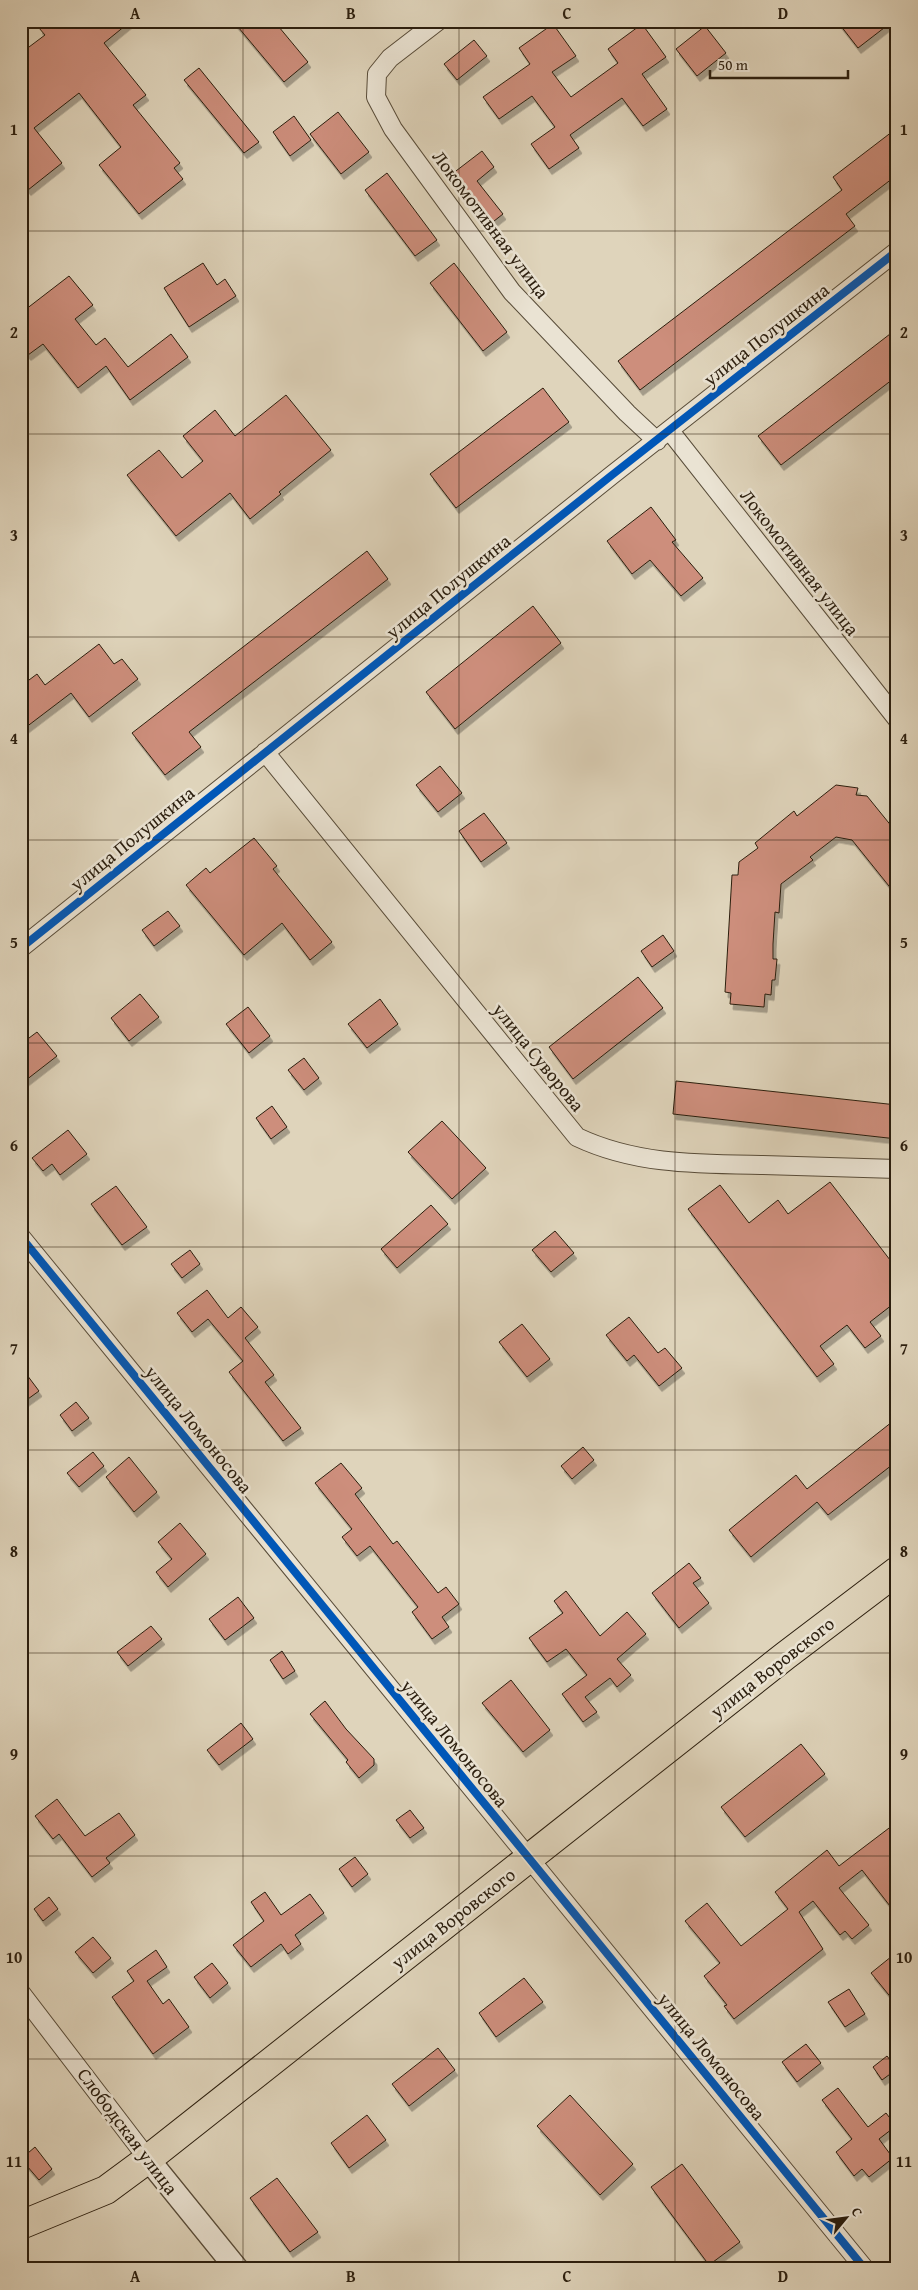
<svg xmlns="http://www.w3.org/2000/svg" width="918" height="2290" font-family="'Gentium Book Plus',serif">
<style>
.building{fill:#cd8e7c;stroke:#2b1e0e;filter:url(#shadow)}
.lines{fill:none;stroke-linecap:round;stroke-linejoin:round}
.minor-casing{stroke:#584c39;stroke-width:20}
.tertiary-casing{stroke:#584c39;stroke-width:25}
.primary-casing{stroke:#2b1e0e;stroke-width:30}
.minor{stroke:#eae3d3;stroke-width:18}
.tertiary{stroke:#eae3d3;stroke-width:22}
.primary{stroke:#dfd4bb;stroke-width:28}
.cycleway-casing{stroke:#eae3d3;stroke-width:11}
.cycleway{stroke:#0057b8;stroke-width:8}
.grid{fill:none;stroke:#2b1e0e;stroke-width:1;stroke-opacity:0.55}
.labels{text-anchor:middle;dominant-baseline:central;stroke-width:5;stroke-linejoin:round;paint-order:stroke}
.street-label{font-size:19px;fill:#2b1e0e;stroke:#eae3d3}
.neatline{fill:none;stroke:#2b1e0e;stroke-width:2}
.grid-label{font-size:16px;text-anchor:middle;font-weight:bold;fill:#2b1e0e}
</style>
<defs>
<filter id="shadow"><feDropShadow dx="3" dy="5.5" stdDeviation="0" flood-color="#0004"/></filter>
</defs>
<rect width="100%" height="100%" fill="#dfd4bb"/>
<filter id="stains"><feTurbulence type="fractalNoise" baseFrequency=".004" numOctaves="4"/><feColorMatrix values="0 0 0 0 .2 0 0 0 0 .09 0 0 0 0 .02 0 0 0 .5 -.17"/></filter>
<radialGradient id="worn" r=".72"><stop offset=".6" stop-color="#630" stop-opacity="0"/><stop offset="1" stop-color="#630" stop-opacity=".3"/></radialGradient>
<!-- building -->
<path class="building" d="M48,21H131L104,43L146,95L133,105L180,163L174,168L183,179L139,214L99,165L121,147L79,93L34,128L62,163L28,190L21,181V53L45,35L39,28Z
M233,21H274L308,62L284,82Z
M837,21H893L858,48Z
M553,24L576,56L552,72L571,97L618,63L608,49L642,24L666,57L642,74L667,109L643,126L622,98L570,135L579,148L549,169L531,144L555,127L532,96L499,119L483,97L530,64L519,48Z
M705,26L726,53L697,76L676,49Z
M474,40L487,56L457,80L444,64Z
M199,68L259,142L244,153L184,80Z
M338,112L369,152L341,174L310,134Z
M294,116L311,140L290,156L273,132Z
M897,128V175L846,214L855,226L640,390L618,361L842,190L833,177Z
M482,151L494,167L477,181L503,214L489,225L476,209L478,207L452,174Z
M387,173L437,240L415,256L365,190Z
M203,263L217,285L225,279L236,296L189,327L164,288Z
M454,263L507,332L483,351L430,283Z
M69,276L93,305L75,319L96,345L105,338L128,367L171,334L188,357L130,400L106,366L78,388L43,344L28,355L21,347V313Z
M890,334L897,343V376L781,465L758,436Z
M543,388L569,422L456,508L430,474Z
M286,395L331,450L279,492L281,494L250,519L230,493L176,536L127,475L159,450L182,478L203,461L183,436L215,410L235,436Z
M651,507L676,540L672,542L703,578L681,596L650,560L632,574L607,541Z
M367,551L388,579L189,732L201,747L165,775L132,733Z
M533,606L561,643L455,729L426,692Z
M99,644L114,664L122,659L138,679L89,717L71,693L21,731V686L37,674L45,685Z
M440,766L462,793L438,812L416,785Z
M836,785L858,788L856,795L867,796L897,833V896L852,840L836,837L810,857L813,860L781,884L779,913L775,912L773,944V959H777L775,980H772L771,995L765,994L764,1007L730,1004L731,993L725,992L732,875H738L739,862L758,848L755,843L794,811L797,816Z
M484,813L507,843L481,862L459,831Z
M254,838L277,866L273,869L332,942L310,960L282,923L244,955L186,885L206,868L210,873Z
M168,911L180,926L154,946L142,930Z
M663,935L674,951L652,967L641,951Z
M638,977L663,1008L573,1079L549,1047Z
M140,994L159,1017L129,1041L111,1018Z
M380,999L398,1024L367,1048L348,1024Z
M248,1007L270,1036L249,1053L226,1024Z
M37,1032L57,1056L21,1084V1044Z
M304,1058L319,1078L304,1090L288,1070Z
M676,1081L897,1105V1139L673,1114Z
M272,1106L287,1127L271,1139L256,1118Z
M442,1121L486,1168L452,1199L408,1152Z
M68,1130L87,1154L60,1175L52,1164L43,1171L32,1158Z
M830,1182L897,1269V1301L870,1322L881,1336L865,1348L847,1325L820,1346L834,1364L817,1377L688,1209L720,1185L749,1223L778,1200L788,1214Z
M116,1186L147,1227L122,1245L91,1204Z
M431,1205L448,1224L397,1268L381,1249Z
M555,1231L574,1253L551,1272L532,1250Z
M190,1250L200,1264L182,1278L171,1264Z
M207,1290L228,1318L241,1307L258,1327L245,1338L274,1375L265,1382L301,1428L283,1441L229,1372L243,1361L208,1319L192,1332L177,1313Z
M629,1317L658,1353L665,1348L682,1368L659,1386L634,1355L627,1361L606,1335Z
M522,1324L550,1359L527,1377L499,1342Z
M21,1367L39,1391L21,1404Z
M76,1402L89,1418L72,1431L60,1415Z
M897,1418V1461L828,1515L817,1502L751,1557L729,1530L796,1475L807,1489Z
M583,1447L594,1460L572,1479L561,1466Z
M93,1452L104,1466L79,1487L67,1473Z
M129,1457L157,1492L134,1512L106,1477Z
M341,1463L362,1488L355,1494L393,1544L397,1541L438,1593L446,1587L459,1604L442,1617L449,1627L432,1639L412,1612L418,1607L370,1546L357,1556L342,1537L352,1529L315,1483Z
M180,1523L206,1554L168,1587L156,1572L172,1559L158,1542Z
M689,1563L701,1578L693,1583L709,1603L679,1628L652,1593Z
M566,1591L600,1636L627,1612L646,1634L617,1659L631,1675L617,1687L610,1678L585,1697L597,1712L583,1722L562,1694L587,1675L566,1649L547,1662L529,1638L563,1613L554,1601Z
M238,1597L254,1618L225,1640L209,1619Z
M151,1626L162,1639L128,1666L117,1652Z
M282,1651L295,1671L283,1679L270,1660Z
M511,1680L550,1730L523,1752L482,1703Z
M325,1701L346,1729L374,1759V1765L359,1778L346,1762L348,1760L310,1714Z
M241,1723L253,1739L219,1765L207,1750Z
M801,1744L825,1774L745,1837L721,1807Z
M57,1799L85,1836L119,1813L135,1835L106,1858L110,1863L92,1877L59,1834L53,1839L35,1816Z
M410,1810L424,1828L410,1838L396,1820Z
M897,1822V1915L862,1870L839,1888L869,1925L852,1939L845,1931L840,1935L813,1901L799,1912L823,1949L734,2019L724,2006L727,2005L704,1976L720,1963L685,1921L707,1903L741,1946L788,1909L775,1892L827,1850L839,1866Z
M355,1857L368,1874L352,1887L339,1869Z
M265,1892L281,1915L310,1894L324,1913L295,1935L301,1944L288,1954L281,1944L251,1967L233,1945L264,1921L251,1902Z
M49,1897L58,1909L43,1921L34,1909Z
M93,1937L111,1958L93,1973L75,1952Z
M156,1950L167,1967L147,1981L163,2004L169,1999L189,2027L153,2054L112,1997L134,1981L127,1971Z
M897,1952V2005L871,1973Z
M212,1963L228,1983L210,1998L194,1977Z
M524,1978L543,2002L496,2037L479,2013Z
M849,1989L865,2014L845,2027L828,2002Z
M806,2044L821,2063L797,2082L782,2062Z
M438,2048L455,2070L409,2106L392,2084Z
M887,2056L897,2069L882,2080L873,2067Z
M838,2088L868,2127L886,2113L896,2126L879,2139L893,2158L869,2177L862,2169L854,2176L836,2152L852,2139L822,2100Z
M570,2095L633,2164L600,2195L537,2126Z
M367,2115L386,2140L349,2168L331,2143Z
M35,2147L52,2169L39,2180L21,2159Z
M682,2164L740,2242L709,2265L651,2187Z
M277,2178L318,2232L290,2252L250,2198Z"/>
<g class="lines">
<defs>
<path id="minor" d="M438,21L390,58L377,74L376,97L393,129L512,292L627,413L657,441
M670,431L897,719
M265,752L577,1137C636,1165 699,1164 763,1165C808,1166 852,1168 897,1169
M21,948L612,475L897,251
M21,1237L865,2269
M21,1993L148,2159"/>
<path id="tertiary" d="M148,2159L237,2269"/>
<path id="primary" d="M21,2225L106,2190L148,2159L785,1656L897,1571"/>
</defs>
<!-- minor casing -->
<use href="#minor" class="minor-casing"/>
<!-- tertiary casing -->
<use href="#tertiary" class="tertiary-casing"/>
<!-- primary casing -->
<use href="#primary" class="primary-casing"/>
<!-- minor -->
<use href="#minor" class="minor"/>
<!-- tertiary -->
<use href="#tertiary" class="tertiary"/>
<!-- primary -->
<use href="#primary" class="primary"/>
<defs>
<path id="cycleway" d="M21,948L612,475L897,251
M21,1237L865,2269"/>
</defs>
<!-- cycleway casing -->
<use href="#cycleway" class="cycleway-casing"/>
<!-- cycleway -->
<use href="#cycleway" class="cycleway"/>
</g>
<!-- grid -->
<path class="grid" d="M243,21V2269M459,21V2269M675,21V2269M21,231H897M21,434H897M21,637H897M21,840H897M21,1043H897M21,1247H897M21,1450H897M21,1653H897M21,1856H897M21,2059H897"/>
<g class="labels">
<!-- street labels -->
<g class="street-label">
<text transform="translate(491 224) rotate(53)">Локомотивная улица</text>
<text transform="translate(766 334) rotate(-38)">улица Полушкина</text>
<text transform="translate(800 562) rotate(52)">Локомотивная улица</text>
<text transform="translate(448 586) rotate(-39)">улица Полушкина</text>
<text transform="translate(132 838) rotate(-39)">улица Полушкина</text>
<text transform="translate(539 1057) rotate(51)">улица Суворова</text>
<text transform="translate(199 1429) rotate(51)">улица Ломоносова</text>
<text transform="translate(772 1667) rotate(-38)">улица Воровского</text>
<text transform="translate(455 1743) rotate(51)">улица Ломоносова</text>
<text transform="translate(453 1918) rotate(-38)">улица Воровского</text>
<text transform="translate(712 2056) rotate(51)">улица Ломоносова</text>
<text transform="translate(128 2131) rotate(53)">Слободская улица</text>
</g>
</g>
<!-- margin -->
<rect width="918" height="2290" fill="none" stroke="#dfd4bb" stroke-width="55"/>
<!-- north arrow -->
<g transform="translate(846 2218) rotate(61)" stroke="#eae3d3" stroke-width="4" paint-order="stroke">
<path d="M0-4L9 19L0 12L-9 19Z" fill="#2b1e0e"/>
<text y="-8" font-size="14" font-weight="bold" text-anchor="middle" fill="#2b1e0e">С</text>
</g>
<!-- scale -->
<path d="M710 70v8h138v-8" fill="none" stroke="#2b1e0e" stroke-width="2.5"/>
<text x="718" y="70" font-size="15" fill="#2b1e0e" stroke="#eae3d3" stroke-width="4" paint-order="stroke">50 m</text>
<rect x="28" y="28" width="862" height="2234" class="neatline"/>
<g class="grid-label">
<text x="135" y="19">A</text>
<text x="351" y="19">B</text>
<text x="567" y="19">C</text>
<text x="783" y="19">D</text>
<text x="14" y="135">1</text>
<text x="904" y="135">1</text>
<text x="14" y="338">2</text>
<text x="904" y="338">2</text>
<text x="14" y="541">3</text>
<text x="904" y="541">3</text>
<text x="14" y="744">4</text>
<text x="904" y="744">4</text>
<text x="14" y="948">5</text>
<text x="904" y="948">5</text>
<text x="14" y="1151">6</text>
<text x="904" y="1151">6</text>
<text x="14" y="1354">7</text>
<text x="904" y="1354">7</text>
<text x="14" y="1557">8</text>
<text x="904" y="1557">8</text>
<text x="14" y="1760">9</text>
<text x="904" y="1760">9</text>
<text x="14" y="1963">10</text>
<text x="904" y="1963">10</text>
<text x="14" y="2167">11</text>
<text x="904" y="2167">11</text>
<text x="135" y="2282">A</text>
<text x="351" y="2282">B</text>
<text x="567" y="2282">C</text>
<text x="783" y="2282">D</text>
</g>
<rect width="100%" height="100%" filter="url(#stains)"/>
<rect width="100%" height="100%" fill="url(#worn)"/>
</svg>
